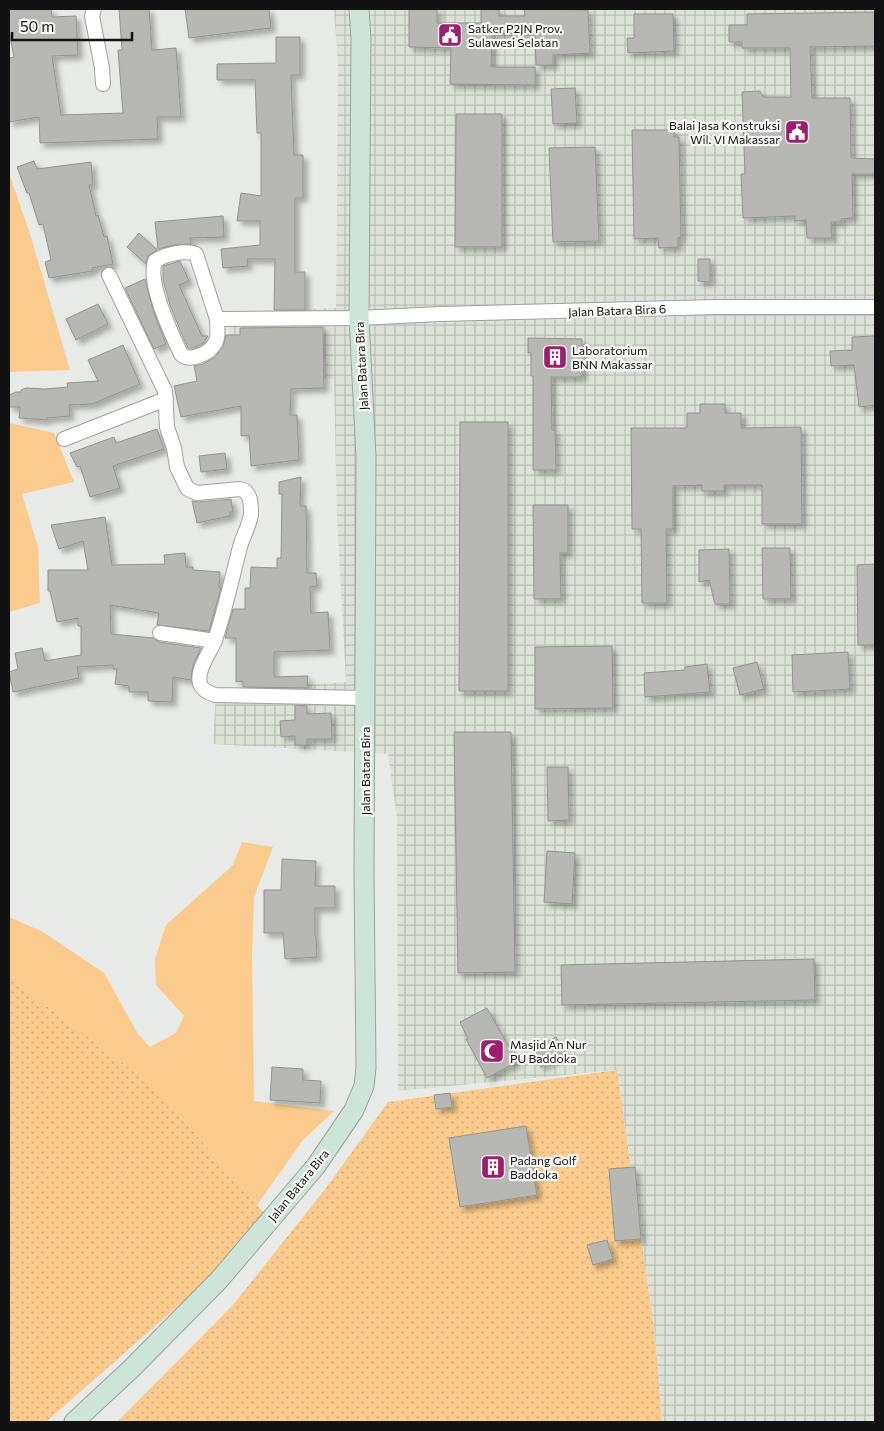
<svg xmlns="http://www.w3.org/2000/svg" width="884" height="1431" font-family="Commissioner,sans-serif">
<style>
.industrial{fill:url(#industrial-grid)}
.grass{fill:url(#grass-dots)}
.garden{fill:#facb8c}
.building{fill:#b7b7b4;stroke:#949491;filter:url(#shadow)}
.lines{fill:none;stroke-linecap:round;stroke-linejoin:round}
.street-casing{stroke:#a0a29f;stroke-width:16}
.secondary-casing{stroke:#a0a29f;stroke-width:21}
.street{stroke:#fff;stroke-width:14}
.secondary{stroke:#cde4d8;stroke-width:19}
.labels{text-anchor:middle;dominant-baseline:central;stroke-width:4.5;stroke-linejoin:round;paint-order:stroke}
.poi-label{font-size:12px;fill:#111211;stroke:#f6f7f4;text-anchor:start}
.street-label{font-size:12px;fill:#111211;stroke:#f6f7f4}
</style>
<defs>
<pattern id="industrial-grid" width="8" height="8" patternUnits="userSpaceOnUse" patternTransform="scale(1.25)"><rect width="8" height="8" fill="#dce2d8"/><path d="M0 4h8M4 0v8" fill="none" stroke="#bcc1b8"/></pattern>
<pattern id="grass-dots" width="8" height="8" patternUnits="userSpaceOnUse" patternTransform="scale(1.25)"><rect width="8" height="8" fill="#facb8c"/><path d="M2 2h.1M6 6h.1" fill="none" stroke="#d5ad78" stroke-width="1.8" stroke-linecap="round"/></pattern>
<filter id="shadow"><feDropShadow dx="4.5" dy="4.5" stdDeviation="2.5" flood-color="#0004"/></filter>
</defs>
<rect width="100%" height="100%" fill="#e8eae7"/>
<!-- industrial -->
<path class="industrial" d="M334,9H875V1422H662L655,1336L617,1070L398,1091L397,818L388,754L213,744L216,691L346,682L337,519L334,379L231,374L229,312L336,308L338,64Z"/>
<!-- grass -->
<path class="grass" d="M9,978L153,1085L270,1220L253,1240L46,1422H9Z
M617,1070L655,1336L662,1422H117L233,1305L326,1188L388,1102Z"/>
<!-- garden -->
<path class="garden" d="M9,173L31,237L70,370L9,372Z
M9,423L54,433L74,482L22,494L38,547L40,603L9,612Z
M242,842L273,847L254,897L252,956L254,1101L334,1111L303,1140L257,1205L153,1085L9,978V917L43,932L104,973L138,1034L150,1047L176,1033L184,1016L156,985L155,959L166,925L233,865Z"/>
<!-- building -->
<path class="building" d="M9,9H51L52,17L76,16L78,55L52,56L61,115L123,113L118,50H122L119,9H149L152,50L176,48L181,117H157L158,139L40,143L39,117L9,122V58L14,57L9,32Z
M185,9H269L271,28L189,38Z
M409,9H437V23H481V9H499V16H525L524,9L588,10L590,53L553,55V65H536L535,33L492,34L491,67H535V85L450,84L451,48L409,47Z
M875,12V46L810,47L812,98H850L851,158L875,159V174H852L853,218L841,219V222H831L832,238H807L806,220L795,221V216L743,218L741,174H745L742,92L760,91L763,97H791L790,48H742V42H729V25H747V14Z
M634,14H673L674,51L628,53L627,38H634Z
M276,37H300V75H291L294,155H303V198H295V272H305V310H274L275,259H247L248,266L223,268L221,249L260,245V221H237L241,193L261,196V133H257L255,80H217V64L276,63Z
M575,88L577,123L553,124L551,89Z
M456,114H502V247H455Z
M632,130H674V137H679L681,237L678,238V247L659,248L658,238L634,239Z
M595,147L599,241L553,242L549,148Z
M34,161L37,169L91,162L93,185H89L96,216L98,215L104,237L107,236L113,264L92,268L93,271L49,278L45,262L51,260L43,224L39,225L29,193H27L17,167Z
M223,216L224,237L190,238L191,244L174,245L158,249L155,222Z
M139,233L157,250L148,256L146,264L127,247Z
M698,259H710V282L698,281Z
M180,261L189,281L179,285L202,336H208L203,343L193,348H188L180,330L170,305L163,280V266Z
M145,279L153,310L166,344L154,349L125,288Z
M98,304L108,324L76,340L66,319Z
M323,327L324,388L291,389L290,415H297L299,460L251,466L249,435L241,436V406L181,417L174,386L197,381L194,366L203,364L215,357L223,347L226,335H240V328Z
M875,336V405L859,407L854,365L831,366L830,351L852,350V337Z
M528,338L582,339V377H551L552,430H555L556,470H533V376H531V353H528Z
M123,345L140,384L92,404L69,405L70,416L47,418V420L19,418L20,407H9V395L16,392H21V390L26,388L45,389L68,387L67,383L98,381L88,360Z
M700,404H725V413H741V428L801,427L802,524H762V485H724V491H702V485L673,486V529H666L667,603H642L641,529H632L631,428H687V413H700Z
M460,422H508V691H459Z
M157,429L164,449L113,466L120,488L90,497L80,466L77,467L70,453L114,437L116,443Z
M225,453L227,469L201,472L199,456Z
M301,477L300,506H306L307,573H316L317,586L310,587L311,613L328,612L330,650L274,652V677L308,676L307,688L243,687V681L236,682V638H225L233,609H245V588H250L251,567L277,568V558H281L282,494H279V482Z
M231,499L233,512H230V516L197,523L192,501L198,502Z
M533,505H568V553H560L561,599H534Z
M105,517L112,565L165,564L164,555L185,553L186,567H193V570L220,572L219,588H221L209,631L157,625L159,613L110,605L111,634L153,638L159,642L201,648L193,665L191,680L173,677L172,702L148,701V692H129V686L115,684L117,669H113V665L77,667L79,678L13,692L9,672L18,669L15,653L42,648L45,661L81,655V626H78V618L57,622L50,591H48V570H88L83,541L59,549L51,525Z
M762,548H790L791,599H763Z
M729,549L730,604H715L709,580L699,582V550Z
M875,564V645H858L857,565Z
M612,646L613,708L535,709V647Z
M848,652L850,689L793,692L792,655Z
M757,662L764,689L740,695L733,668Z
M707,664L710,692L645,697L644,673L685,670V667Z
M295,705L307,706V714L331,713L332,739H307V745H295V736L281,737L280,721L295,720Z
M454,732H511L515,972L458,973Z
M547,767H568L569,820L548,821Z
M547,851L575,853L572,904L544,902Z
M282,859L316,861L315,886H335V908H315V936H316L317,957L285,959L283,933H264V890H281Z
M814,959L815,1000L562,1005L561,965Z
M487,1008L517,1062L487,1078L466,1039H468L460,1022Z
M556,1037L565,1053L541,1067L531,1050Z
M272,1067L303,1069V1080L321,1081L320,1103L270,1100Z
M450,1093L452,1107L436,1109L434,1095Z
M526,1126L537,1195L460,1207L449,1138Z
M635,1167L641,1239L615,1241L609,1169Z
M607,1240L613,1259L593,1265L587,1245Z"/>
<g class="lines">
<defs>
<path id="street" d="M94,9L92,16L102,68L103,84
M109,275L165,391L167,427L174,448L177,467L186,486L188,489L197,493L240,489C251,491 251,504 251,514C250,524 243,536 240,547C232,578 225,610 215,640C210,653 196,670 200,684C202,690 209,693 215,695L366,698
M217,319L196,254C185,250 165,254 155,261C147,282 171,333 181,354C190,363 210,353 215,343C219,337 217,326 217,319L359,318L440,314L717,307H875
M64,439L166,399
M160,633L215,641"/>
<path id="secondary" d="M74,1422L131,1369L219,1280L316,1166L354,1110L364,1086L366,1068L364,871L366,457L359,318L361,39L359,9"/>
</defs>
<!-- street casing -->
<use href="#street" class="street-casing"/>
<!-- secondary casing -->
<use href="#secondary" class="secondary-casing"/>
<!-- street -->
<use href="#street" class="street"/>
<!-- secondary -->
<use href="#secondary" class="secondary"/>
</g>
<!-- icons -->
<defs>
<symbol id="civic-square" viewBox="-11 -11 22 22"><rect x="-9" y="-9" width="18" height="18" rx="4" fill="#9f1d6e" stroke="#f6f7f4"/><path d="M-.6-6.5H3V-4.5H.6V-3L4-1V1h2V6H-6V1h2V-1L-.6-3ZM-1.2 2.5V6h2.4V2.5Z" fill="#fff"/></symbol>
<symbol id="building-square" viewBox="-11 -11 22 22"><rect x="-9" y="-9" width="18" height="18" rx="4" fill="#9f1d6e" stroke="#f6f7f4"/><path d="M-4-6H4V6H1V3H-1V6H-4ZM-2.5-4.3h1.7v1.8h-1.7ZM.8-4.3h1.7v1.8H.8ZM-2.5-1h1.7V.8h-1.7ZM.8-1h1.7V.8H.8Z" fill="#fff"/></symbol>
<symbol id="mosque-square" viewBox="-11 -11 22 22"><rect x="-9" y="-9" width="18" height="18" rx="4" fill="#9f1d6e" stroke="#f6f7f4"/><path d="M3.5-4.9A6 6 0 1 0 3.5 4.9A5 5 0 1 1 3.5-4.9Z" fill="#fff"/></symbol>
</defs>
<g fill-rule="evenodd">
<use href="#civic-square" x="436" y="21" width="28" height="28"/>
<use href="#civic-square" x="783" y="118" width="28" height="28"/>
<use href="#building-square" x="541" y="343" width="28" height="28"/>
<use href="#mosque-square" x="478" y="1037" width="28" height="28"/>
<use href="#building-square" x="479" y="1153" width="28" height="28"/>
</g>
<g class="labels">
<!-- poi labels -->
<g class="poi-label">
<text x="468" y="28">Satker P2JN Prov.<tspan x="468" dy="14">Sulawesi Selatan</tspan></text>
<text x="780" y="125" text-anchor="end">Balai Jasa Konstruksi<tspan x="780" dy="14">Wil. VI Makassar</tspan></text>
<text x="572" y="350">Laboratorium<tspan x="572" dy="14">BNN Makassar</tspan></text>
<text x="510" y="1044">Masjid An Nur<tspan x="510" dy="14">PU Baddoka</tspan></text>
<text x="510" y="1160">Padang Golf<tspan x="510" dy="14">Baddoka</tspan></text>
</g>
<!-- street labels -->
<g class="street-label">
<text transform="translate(617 310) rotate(-2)">Jalan Batara Bira 6</text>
<text transform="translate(361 366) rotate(-93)">Jalan Batara Bira</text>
<text transform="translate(365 771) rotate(-90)">Jalan Batara Bira</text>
<text transform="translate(298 1185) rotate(-51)">Jalan Batara Bira</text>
</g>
</g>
<!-- border -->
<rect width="884" height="1431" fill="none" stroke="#111211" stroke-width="20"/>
<!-- scale -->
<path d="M12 32v8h120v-8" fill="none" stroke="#111211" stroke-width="2.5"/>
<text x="20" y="32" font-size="15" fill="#111211" stroke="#f6f7f4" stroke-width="4" paint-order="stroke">50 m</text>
</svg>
